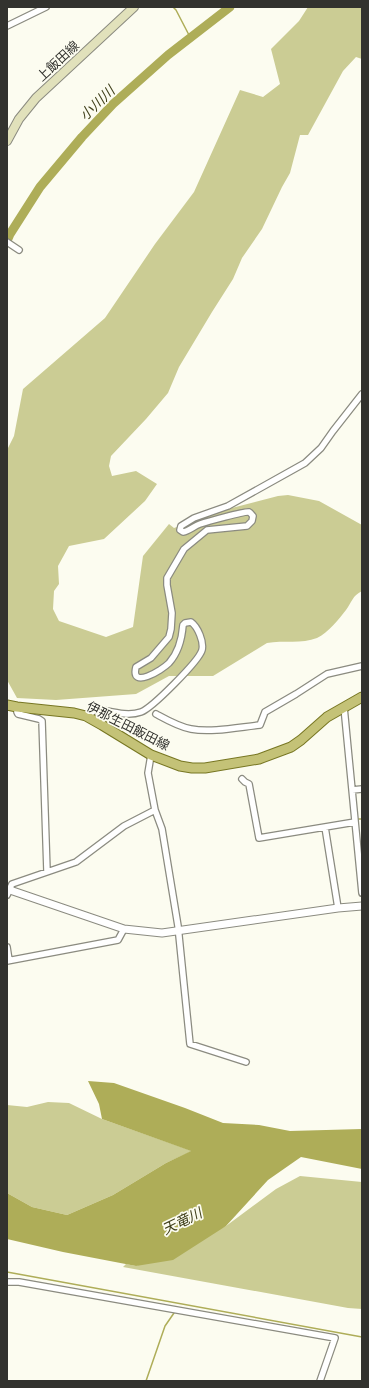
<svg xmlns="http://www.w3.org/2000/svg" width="369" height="1388" font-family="'DejaVu Sans','Noto Sans JP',sans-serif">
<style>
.green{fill:#cbcc94}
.water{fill:#aead58}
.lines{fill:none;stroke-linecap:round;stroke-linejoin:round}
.stream{stroke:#aead58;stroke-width:1.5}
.river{stroke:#aead58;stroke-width:9}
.minor-casing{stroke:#8b8b80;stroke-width:8}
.tertiary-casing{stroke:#8b8b80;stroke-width:9}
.secondary-casing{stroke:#8b8b80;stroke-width:10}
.primary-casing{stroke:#777622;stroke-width:11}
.minor{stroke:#fff;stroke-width:5.5}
.tertiary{stroke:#fff;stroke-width:7}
.secondary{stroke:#e1e1bb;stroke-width:8}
.primary{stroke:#c4c277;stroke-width:9}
.labels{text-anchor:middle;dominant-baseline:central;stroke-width:3.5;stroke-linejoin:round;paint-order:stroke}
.street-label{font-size:13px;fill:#32322e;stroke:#fcfcf0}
.water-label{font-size:14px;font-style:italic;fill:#40401b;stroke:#fcfcf0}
</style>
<rect width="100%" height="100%" fill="#fcfcf0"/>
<!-- green -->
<path class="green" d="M308,7H362V59L356,57L343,71L308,135H300L290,173L282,187L262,229L242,258L233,279L212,312L179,367L168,393L146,419L111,456L109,466L112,476L136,471L157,484L145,501L104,539L69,546L58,566L59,584L54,591L53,609L59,621L106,637L133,627L143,556L169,524L174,528L228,509L278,496L288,495L319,501L362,525V591C352,596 352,602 346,610C339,619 328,633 317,638C302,644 283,640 267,643L213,676H169L136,694L56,700L17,698L7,680V450L14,436L23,389L105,318L155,244L194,192L240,90L263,97L280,84L271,49L299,21Z
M48,1102L69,1103L102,1119L192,1151L166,1163L113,1195L67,1215L32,1207L7,1193V1105L27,1107Z
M300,1176L362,1182V1309L348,1308L123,1267L126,1264L136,1266L226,1226L276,1189Z"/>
<!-- water -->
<path class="water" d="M88,1081L114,1083L185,1108L223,1123L259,1125L290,1131L362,1129V1169L301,1157L268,1180L226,1226L173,1260L136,1266L63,1252L7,1239V1193L32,1207L67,1215L113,1195L166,1163L191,1151L102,1119L99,1104Z"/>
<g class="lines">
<!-- stream -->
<path class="stream" d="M173,7L176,10L190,37
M358,819H362
M7,1272L362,1337
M146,1381L165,1326L174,1313"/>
<!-- river -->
<path class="river" d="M7,241L10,234L40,187L82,137L113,104L168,55L230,7"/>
<defs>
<path id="minor" d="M7,26L46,7
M7,242L19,250
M17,707V712L18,714L39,719L42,721L47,871
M344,707L362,893
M91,713L96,709C110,711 127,717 141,712C152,708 199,661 202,650C204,642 198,627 191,622L185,623L183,625C182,638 178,653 169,663C162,670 130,690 136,667L151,658L169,637L171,629L172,613L167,585V578L184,549L207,530L247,526L252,521L253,516C251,514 251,513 249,512C245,511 206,522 200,524C194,526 189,531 183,532L180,530L181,526L194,518L228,506L305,463L321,448L333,431L362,394
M156,714C167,720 179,727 191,729C211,733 240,727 260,725L265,712L296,694L327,674L362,666
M151,755L148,773L155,810L162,829L178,926L190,1044L246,1062
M242,779L245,782L249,784L259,838L325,827
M352,790L362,789
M7,895L12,884L76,862L124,826L155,810
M338,908L325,827L355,822
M7,947L9,960
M7,961L118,940L124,929
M7,1282H19L335,1338L320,1381"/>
<path id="tertiary" d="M7,889L124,929L162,933L338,908L362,906"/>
<path id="secondary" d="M7,141L19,119L36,98L134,7"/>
<path id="primary" d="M7,705L17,707L74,713L86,716L102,725L151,755L180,766L192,768H205L259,759L291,747L301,740L327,717L362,697"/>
</defs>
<!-- minor casing -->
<use href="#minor" class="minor-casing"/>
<!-- tertiary casing -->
<use href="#tertiary" class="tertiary-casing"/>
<!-- secondary casing -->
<use href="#secondary" class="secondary-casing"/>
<!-- primary casing -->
<use href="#primary" class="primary-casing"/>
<!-- minor -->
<use href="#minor" class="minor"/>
<!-- tertiary -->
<use href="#tertiary" class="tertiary"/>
<!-- secondary -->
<use href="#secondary" class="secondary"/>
<!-- primary -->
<use href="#primary" class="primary"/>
</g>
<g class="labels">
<!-- street labels -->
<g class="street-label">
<text transform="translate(58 61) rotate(-43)">上飯田線</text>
<text transform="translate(128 726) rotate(27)">伊那生田飯田線</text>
</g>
<!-- water labels -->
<g class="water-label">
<text transform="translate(97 103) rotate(-44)">小川川</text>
<text transform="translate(182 1221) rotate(-26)">天竜川</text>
</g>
</g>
<!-- border -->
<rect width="369" height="1388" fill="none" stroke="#32322e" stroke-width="16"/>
</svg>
